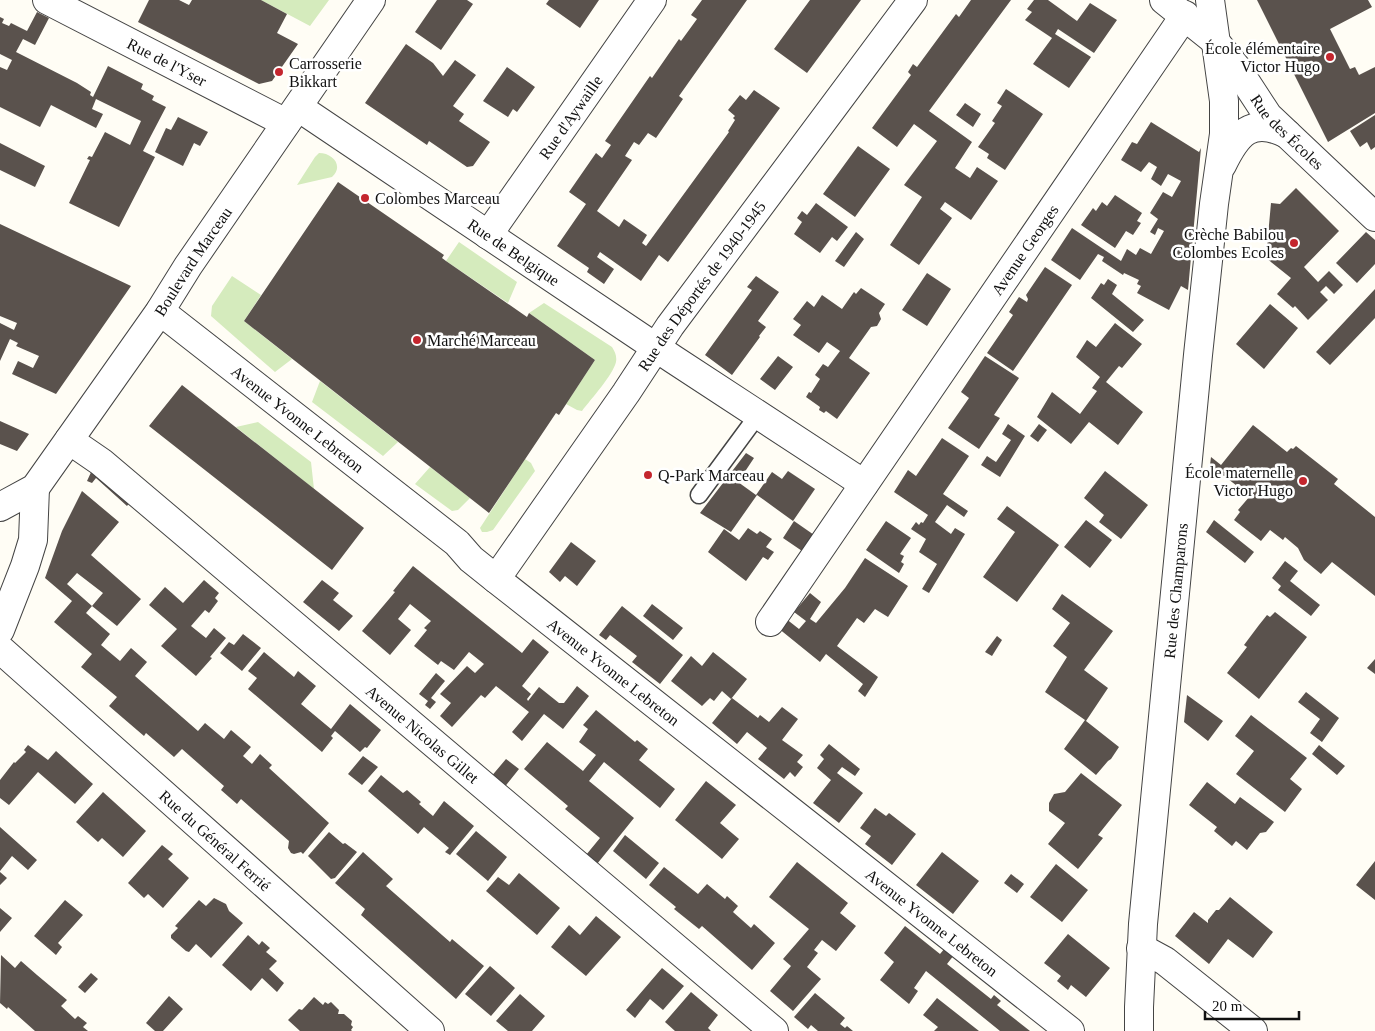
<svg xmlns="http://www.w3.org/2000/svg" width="1375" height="1031" font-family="Georgia,serif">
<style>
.green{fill:#d5ebbd}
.building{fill:#5a524d;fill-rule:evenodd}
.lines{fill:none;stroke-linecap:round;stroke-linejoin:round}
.service-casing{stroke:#444;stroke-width:19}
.minor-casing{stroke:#444;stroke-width:30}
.service{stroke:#fff;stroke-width:16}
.minor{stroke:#fff;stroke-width:28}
.poi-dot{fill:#c4262e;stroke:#fff;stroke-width:2}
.labels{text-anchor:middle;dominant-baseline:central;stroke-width:5;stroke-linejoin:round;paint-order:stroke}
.poi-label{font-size:16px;fill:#111;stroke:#fff;text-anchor:start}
.street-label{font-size:16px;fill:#111;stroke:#fff}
</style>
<rect width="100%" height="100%" fill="#fffdf5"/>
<!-- green -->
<path class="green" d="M261,0H329L310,26Z
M319,153C333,153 344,166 332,177L297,185L315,157Z
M459,242L517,282L508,303L446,261Z
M232,276L261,295L244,321L292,359L275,372L211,316L212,306Z
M544,303L612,347C615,352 617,356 616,362C613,375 591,399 582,411L577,410L566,404L595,360L529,313Z
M320,381L398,442L383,456L312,402Z
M258,422L311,462L314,489L236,427Z
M525,459L531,463L535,471L493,530L487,532H482L480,528Z
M430,467L470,498L458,510L452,511L415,484Z"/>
<!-- building -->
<path class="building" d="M149,0H179L189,5L192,0H261L287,14L277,33L298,44L272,81L259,84L138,22Z
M437,0H467L473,4L441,50L415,32Z
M549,0H599L580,28L546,4Z
M702,0H747L679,96L683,99L656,138L648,133L639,145L634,142L625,156L632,160L597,211L619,227L624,219L647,235L642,243L646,246L729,132L728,131L735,120L733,118L735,116L728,110L740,95L746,100L754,90L780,108L668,262L659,255L641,281L600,252L597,257L614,269L604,284L587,272L589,268L557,246L586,204L569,192L596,153L602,158L611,145L605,141L650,76L652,78L679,39L681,41L697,19L691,15Z
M810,0H861L807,73L774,49Z
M971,0H1011L929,111L972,142L955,168L970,178L977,167L998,181L971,220L945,202L940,209L952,218L919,265L890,245L922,197L904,185L937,141L914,124L897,147L872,128L911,75L908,72L913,64L917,67L956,14L959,17Z
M1034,0H1048L1077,21L1090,3L1117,20L1094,53L1058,29L1055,34L1091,57L1069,88L1033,64L1052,38L1025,20L1032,12L1027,9Z
M1257,0H1368L1372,7L1330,29L1350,69L1355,67L1359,75L1375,67V113L1328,142Z
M37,12L49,18L35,45L23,39L16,52L77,83L91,92L90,95L93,97L108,66L143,84L141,89L154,96L152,100L166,107L143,151L155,157L119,227L69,203L90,160L87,159L89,156L92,157L105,132L130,145L141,121L96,99L92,109L103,114L96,128L51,105L40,127L0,107V67L7,70L12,60L0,54V17L4,19L2,23L9,26L11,23L27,31Z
M406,44L433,63L443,76L455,60L476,75L453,106L464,114L459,121L490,142L473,166L467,167L429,141L427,145L365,103Z
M507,67L535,87L517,112L513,109L508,117L483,101Z
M1006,89L1043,114L1005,170L987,158L989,154L978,147L995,123L992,121L1002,106L997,103Z
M965,103L981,114L973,127L956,115Z
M1375,115V147L1371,150L1367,142L1360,147L1350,131Z
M178,117L208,132L200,146L194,143L183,166L155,152L166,128L171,130Z
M1151,122L1199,152L1201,148L1188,290L1181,286L1169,310L1137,293L1141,286L1137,284L1139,280L1124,273L1123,275L1102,261L1104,257L1098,254L1080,280L1051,260L1072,228L1121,261L1127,249L1136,255L1140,248L1151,254L1164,231L1158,228L1155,235L1150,232L1158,219L1150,213L1163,192L1172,197L1181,181L1168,174L1161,186L1151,179L1157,167L1149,162L1141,172L1121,160L1132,142L1137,144Z
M0,143L45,166L35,187L0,170Z
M858,146L890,169L855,217L823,194Z
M338,182L444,255L442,258L446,261L527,317L529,313L595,360L559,415L556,413L489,513L244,321Z
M1296,188L1339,231L1304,267L1318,282L1329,271L1343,285L1334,294L1326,286L1320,292L1328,300L1308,320L1295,306L1293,308L1277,294L1291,278L1266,258L1271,203L1280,204Z
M1115,195L1142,213L1137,221L1141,223L1133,235L1126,231L1115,248L1081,225L1093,208L1096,211L1102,202L1107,206Z
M816,203L848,227L837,241L832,237L820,253L794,234L802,222L797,218L802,211L807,215Z
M0,224L131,286L56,394L12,374L18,361L33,368L39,356L16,346L18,343L10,339L0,361V323L14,330L17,323L0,316Z
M856,232L864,239L844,267L835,261Z
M1366,232L1375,240V264L1357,283L1336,263Z
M1045,267L1072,285L1013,371L987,353L1013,315L1009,312L1019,297L1027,302L1028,299L1026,295Z
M927,273L951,289L927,326L902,310Z
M756,276L779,292L758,321L766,327L759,336L760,337L732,375L705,355L752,290L747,287Z
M1108,279L1117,285L1112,294L1144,320L1133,332L1091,298L1101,283L1104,285Z
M861,288L885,304L879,313L881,319L877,326L871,327L849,358L870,373L837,419L826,411L824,413L819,410L820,407L806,397L809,392L811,393L820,379L815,375L823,364L828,367L840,351L827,342L819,353L793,335L801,325L793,319L807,301L814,307L822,295L842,309L854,292L856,294Z
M1375,289V318L1330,365L1316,352Z
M1270,304L1298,328L1264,369L1236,344Z
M1115,323L1142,344L1122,368L1119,366L1106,382L1143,412L1118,445L1089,422L1071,444L1037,417L1052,392L1080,414L1097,391L1092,388L1100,377L1076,357L1087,340L1096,347Z
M778,356L793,367L775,390L760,379Z
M985,356L1019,378L994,415L1000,418L979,449L948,428L969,398L961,392Z
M182,385L364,528L332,570L149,426Z
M0,421L29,434L17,451L0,444Z
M1008,424L1025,436L1000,477L981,465L987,456L996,462L1011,440L1002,434Z
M1039,424L1047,430L1038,442L1030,436Z
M1253,425L1287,452L1291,448L1293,449L1296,446L1338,479L1334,484L1375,517V596L1332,562L1321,574L1304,560L1298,548L1285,537L1283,540L1270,530L1261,541L1234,520L1240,512L1238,510L1250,496L1210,465L1211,457L1221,465Z
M942,438L969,456L943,494L968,511L964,517L947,505L935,522L951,534L955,528L965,534L929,593L922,589L937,564L919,552L926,539L911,529L916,522L919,525L921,522L923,523L928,515L894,492L908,470L916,476Z
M746,453L754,458L738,482L756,495L772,472L782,479L788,471L815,489L793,521L757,495L731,532L700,513Z
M93,468L131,501L127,506L96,478L92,483L87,481Z
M1105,471L1148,505L1121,539L1099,522L1104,515L1084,498Z
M82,491L119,522L91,555L141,599L117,626L92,606L86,613L110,634L101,645L120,661L131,648L147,662L135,676L198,731L205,723L224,739L231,730L251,747L243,756L252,764L260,754L272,765L269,768L329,823L303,854L301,852L294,854L291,853L288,848L289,841L241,799L237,804L221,790L224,786L182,749L174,757L146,733L144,736L109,706L117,697L81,667L92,654L54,622L72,601L45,578L62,531ZM77,573L103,593L92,606L67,584Z
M1007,506L1059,545L1017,602L983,577L1015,532L997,519Z
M1086,520L1112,540L1090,568L1064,547Z
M1214,520L1254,552L1245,563L1206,532Z
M794,521L817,537L805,553L783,538Z
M886,521L911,538L900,554L904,556L901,562L904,564L899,573L866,550Z
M748,528L757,534L760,531L772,539L766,547L774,552L768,560L763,557L746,581L708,552L724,529L739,540Z
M571,542L596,561L577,586L565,576L560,582L549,572Z
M865,558L908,586L888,617L875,609L864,623L857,618L837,646L878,677L865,697L858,691L863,684L826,654L820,662L778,628L785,618L799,629L806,621L794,612L810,593L821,602L810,619L816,623L845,588Z
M1285,561L1298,571L1290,581L1320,605L1311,616L1278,590L1281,586L1272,578Z
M413,566L522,653L533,639L549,652L522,686L531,694L527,699L528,701L539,687L559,703H564L577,686L589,696L563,729L544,714L522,741L512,732L529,712L496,686L485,698L481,695L452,727L440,716L451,703L440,694L467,666L475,673L484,664L469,652L454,670L441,661L438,665L414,646L427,630L424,628L431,621L410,604L398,619L411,630L390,655L362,631L395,592L393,591Z
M204,580L219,593L215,598L218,601L209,613L205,610L191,626L206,638L214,628L226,638L210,657L212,658L196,676L161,646L177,629L149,605L165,587L183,603Z
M322,580L339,593L333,600L353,616L339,631L303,602Z
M1062,594L1113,631L1084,670L1108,688L1086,721L1119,747L1111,759L1108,761L1096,775L1064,749L1085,720L1045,692L1067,657L1053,646L1070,623L1052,609Z
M652,604L683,628L673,640L643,616Z
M622,606L683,655L660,684L632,662L637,656L610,635L606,640L599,635Z
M1275,612L1307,637L1259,699L1227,673L1247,647L1244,645L1259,625L1267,615L1270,617Z
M243,634L261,648L242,671L220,653L229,642L234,645Z
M997,636L1002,640L992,656L985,652Z
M264,652L294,677L298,671L316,686L301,704L331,729L350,704L381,730L367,748L365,747L360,752L335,731L331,736L333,738L322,752L248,689L257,678L248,671Z
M713,652L747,679L731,699L722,691L714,701L710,698L702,706L671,681L691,656L702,666Z
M1375,659V674L1367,668Z
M436,673L445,681L431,698L436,702L430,709L425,705L428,701L419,694Z
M1306,692L1339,718L1322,742L1310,733L1320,719L1298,702Z
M1187,695L1223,721L1208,741L1184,722Z
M732,698L758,718L760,715L769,722L782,707L798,719L782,740L803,755L797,762L803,767L795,777L790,772L784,779L758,759L767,748L747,732L737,744L712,723Z
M596,710L635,742L637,740L648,749L639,760L675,789L660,808L604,762L589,781L634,818L597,864L586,855L600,838L565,809L568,806L524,769L547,742L583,771L596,755L579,742L588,729L583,725Z
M1251,715L1307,758L1290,779L1302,789L1285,812L1236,774L1254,751L1235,736Z
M829,744L860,769L855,776L842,767L837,773L863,793L839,823L813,803L831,780L817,768L824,759L820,755Z
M28,745L48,760L56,751L93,784L75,804L38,772L9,805L0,798V780L14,762L15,763L26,752L24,750Z
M1319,745L1345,766L1337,775L1312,754Z
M363,756L378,767L362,785L348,774Z
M506,759L519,769L503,789L490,778Z
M1081,773L1122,805L1098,835L1103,838L1078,869L1048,844L1065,823L1049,811V803L1054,794L1065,792Z
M381,775L403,793L407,790L421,802L419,804L433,816L444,801L474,826L450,855L445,852L449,848L424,827L418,834L368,791Z
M706,781L736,805L720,823L739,839L722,859L675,820Z
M1207,782L1235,804L1240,797L1274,822L1266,832L1260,833L1247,850L1236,841L1232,846L1214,831L1217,827L1189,805Z
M103,792L146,831L123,857L102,838L98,842L76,822Z
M875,808L886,816L889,813L916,834L892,865L865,844L871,836L860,828Z
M0,827L37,860L28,870L12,856L0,871Z
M476,831L507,857L488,881L456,854Z
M329,832L343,844L345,843L357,852L335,878L331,879L308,856Z
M625,835L659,863L646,879L613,851Z
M162,845L173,854L168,859L189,878L163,908L148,894L144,898L128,883Z
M363,852L393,879L386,886L450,942L452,939L484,966L456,999L361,915L365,909L335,883Z
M942,852L979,881L953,914L916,885Z
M1375,861V900L1356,885Z
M797,862L848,903L840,913L856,926L836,951L822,940L814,950L818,953L807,967L821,979L793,1011L770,991L791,966L783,959L809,929L769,897Z
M1056,864L1088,890L1062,922L1030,897Z
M664,867L698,894L707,884L725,899L727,896L738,906L733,912L751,928L754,924L775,943L752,970L702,926L699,929L674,909L676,907L649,885Z
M0,872L7,878L0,885Z
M519,873L560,908L537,935L486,891L498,877L509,885Z
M1011,874L1024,884L1017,893L1004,883Z
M1230,897L1273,932L1253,958L1228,939L1209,964L1175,936L1194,912L1208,923V920L1216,910H1219Z
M214,898L226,904L229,911L243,923L211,958L196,944L189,952L186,951L171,938V935L178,928L175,926L199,900L206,906Z
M65,900L83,915L58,943L62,947L56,955L34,936Z
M0,908L12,918L0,932Z
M596,916L621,937L586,976L551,947L569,925L580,935Z
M905,926L940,954L945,948L954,955L947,964L991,999L994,995L1001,1001L997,1005L1030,1031H1000L926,971L914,988L918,991L909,1004L880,980L894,962L884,953Z
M1068,934L1110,968L1086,997L1071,985L1068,990L1057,981L1061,976L1044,963Z
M248,935L259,945L262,941L270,948L266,952L277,961L269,969L284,983L277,992L262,978L251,991L222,965Z
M1,955L15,968L21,961L37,975L67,1000L61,1006L75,1019L78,1016L87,1023L83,1027L88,1031H35L8,1007L7,1009L0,1003Z
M490,966L515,988L491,1016L465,994Z
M662,968L684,986L663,1010L650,999L635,1018L626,1010Z
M91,973L98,979L85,993L78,987Z
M691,992L718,1015L708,1028L711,1031H675L665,1022Z
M815,993L845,1018L840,1024L845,1028L847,1026L853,1031H818L811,1025L808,1029L794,1017Z
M520,994L545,1016L532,1031H508L496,1021Z
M169,996L183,1009L163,1031H155L146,1023Z
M314,997L323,1005L325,1002L328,1004L331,1002L339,1010L338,1014H344L352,1021L351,1025L353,1027L351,1030L352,1031H300L288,1020L299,1009L302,1010Z
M937,998L979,1031H934L938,1027L923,1015Z"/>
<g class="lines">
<defs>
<path id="service" d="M699,495L758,415"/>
<g id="minor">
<path id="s1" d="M47,0L286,123"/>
<path id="s2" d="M1164,0L1214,40L1236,67L1268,116L1375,217"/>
<path id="s3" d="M298,107L673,359L864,484"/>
<path d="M1222,165C1237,134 1251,116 1287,134"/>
<path id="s4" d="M488,235L652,0"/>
<path id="s5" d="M160,311L457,543L471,559L496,579L1070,1031"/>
<path id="s6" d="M69,440L101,462L774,1031"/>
<path id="s7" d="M0,507L35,488L160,311L188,266L371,0"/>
<path id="s8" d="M496,579L626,393L670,326L913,0"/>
<path id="s9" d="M770,622L1185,15"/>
<path d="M0,630L25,566L33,540L35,488"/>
<path id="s10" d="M0,649L430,1031"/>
<path d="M1141,948L1165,961L1253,1031"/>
<path id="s11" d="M1139,1031V1007L1143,924L1198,355L1214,204L1224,134V101L1210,0"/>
</g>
</defs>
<!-- service casing -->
<use href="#service" class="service-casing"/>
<!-- minor casing -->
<use href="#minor" class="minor-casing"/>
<!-- service -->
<use href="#service" class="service"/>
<!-- minor -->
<use href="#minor" class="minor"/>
</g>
<!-- markers -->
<g class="poi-dot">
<circle cx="1330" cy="57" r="5"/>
<circle cx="279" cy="72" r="5"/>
<circle cx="365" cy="198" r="5"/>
<circle cx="1294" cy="243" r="5"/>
<circle cx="417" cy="340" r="5"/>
<circle cx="648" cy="475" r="5"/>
<circle cx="1303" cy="481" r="5"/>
</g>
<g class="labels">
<!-- poi labels -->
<g class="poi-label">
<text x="1320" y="48" text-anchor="end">École élémentaire<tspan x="1320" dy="18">Victor Hugo</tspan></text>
<text x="289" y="63">Carrosserie<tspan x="289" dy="18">Bikkart</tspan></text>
<text x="375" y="198">Colombes Marceau</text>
<text x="1284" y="234" text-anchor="end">Crèche Babilou<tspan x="1284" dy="18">Colombes Ecoles</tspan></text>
<text x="427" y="340">Marché Marceau</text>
<text x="1293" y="472" text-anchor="end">École maternelle<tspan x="1293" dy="18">Victor Hugo</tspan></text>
<text x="658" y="475">Q-Park Marceau</text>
</g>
<!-- street labels -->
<g class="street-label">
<text stroke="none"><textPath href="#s1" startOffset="135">Rue de l'Yser</textPath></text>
<text stroke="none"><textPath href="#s4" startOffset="144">Rue d'Aywaille</textPath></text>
<text stroke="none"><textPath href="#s2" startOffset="182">Rue des Écoles</textPath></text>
<text stroke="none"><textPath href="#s9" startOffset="451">Avenue Georges</textPath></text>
<text stroke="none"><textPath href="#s3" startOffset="260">Rue de Belgique</textPath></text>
<text stroke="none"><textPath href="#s7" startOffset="316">Boulevard Marceau</textPath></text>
<text stroke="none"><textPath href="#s8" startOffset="358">Rue des Déportés de 1940-1945</textPath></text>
<text stroke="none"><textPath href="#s5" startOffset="175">Avenue Yvonne Lebreton</textPath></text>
<text stroke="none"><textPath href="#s11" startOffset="442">Rue des Champarons</textPath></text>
<text stroke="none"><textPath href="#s5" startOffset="580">Avenue Yvonne Lebreton</textPath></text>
<text stroke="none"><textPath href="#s6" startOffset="460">Avenue Nicolas Gillet</textPath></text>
<text stroke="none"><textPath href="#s10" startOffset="288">Rue du Général Ferrié</textPath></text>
<text stroke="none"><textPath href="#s5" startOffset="985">Avenue Yvonne Lebreton</textPath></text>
</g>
</g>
<!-- scale -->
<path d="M1205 1011v8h94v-8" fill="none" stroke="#111111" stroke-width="2.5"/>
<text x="1212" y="1011" font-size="15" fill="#111111" stroke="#ffffff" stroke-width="4" paint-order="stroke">20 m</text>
</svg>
